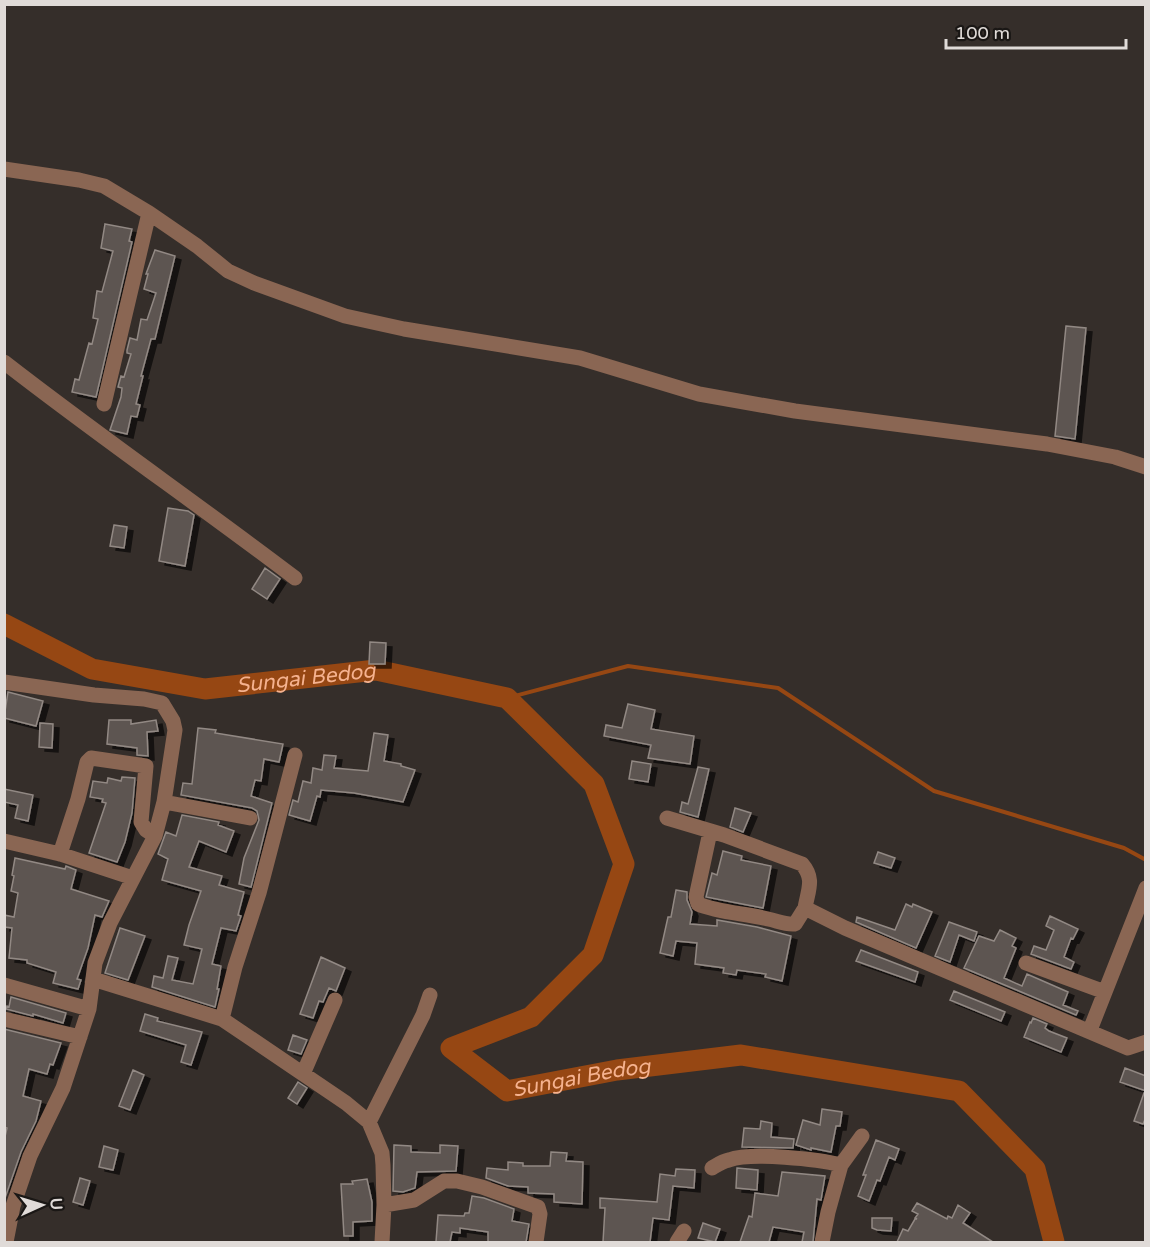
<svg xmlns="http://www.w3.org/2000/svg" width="1150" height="1247" font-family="'Varela Round',sans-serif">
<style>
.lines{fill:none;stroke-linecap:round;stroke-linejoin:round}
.stream{stroke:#964713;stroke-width:4}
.river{stroke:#964713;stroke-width:21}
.building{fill:#5d5551;stroke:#928984;stroke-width:1.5;filter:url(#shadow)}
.minor{stroke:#8a6653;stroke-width:15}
.labels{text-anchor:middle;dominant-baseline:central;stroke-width:6;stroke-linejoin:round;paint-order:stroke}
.water-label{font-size:21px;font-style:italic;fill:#f5b28f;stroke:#1a1715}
</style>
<defs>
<filter id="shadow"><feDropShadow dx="6" dy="4" stdDeviation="0" flood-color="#0009"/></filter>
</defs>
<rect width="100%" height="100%" fill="#352e2a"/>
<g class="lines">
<!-- stream -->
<path class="stream" d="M507,698L628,666L778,688L934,791L1124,848L1146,860"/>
<!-- river -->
<path class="river" id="s1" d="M4,624L92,669L205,689L376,670L507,698L594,784L624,864L593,955L531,1017L451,1048L507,1091L617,1070L741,1055L959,1091L1035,1169L1054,1242"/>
</g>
<!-- building -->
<path class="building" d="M105,224L132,229L129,241L132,242L96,397L72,392L75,379L79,380L89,343L92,344L98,319L93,318L97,291L102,292L113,251L101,248Z
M155,250L175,256L155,339H151L141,376H143L136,404L140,405L137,417L131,416L127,434L110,430L121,397L122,388L118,387L121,376L124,377L131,354L127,353V350L130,338L137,340L141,319L147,320L156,293L144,289L148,274H146Z
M1066,326L1086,328L1075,439L1055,436Z
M168,508L188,511L194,515L185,566L159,561Z
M114,525L127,527L124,548L110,546Z
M265,568L280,579L267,599L252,589Z
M370,642L386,643L385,664H369Z
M8,692L43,701L36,726L4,718Z
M628,704L655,710L651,729L694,736L690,764L648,758L651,745L604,736L606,725L622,728Z
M109,720H131V724L156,720L158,731L147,732L148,756L137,755V748L107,744Z
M40,723L53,724L52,748L39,747Z
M198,728L216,730L215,733L283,744L279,762L264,759L261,781L255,780L251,796L272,803L251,887L239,884L244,858L259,820L257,811L252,808L181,795L183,783L192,784Z
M374,733L388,735L384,761L401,764V766L415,770L403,802L354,793L321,790L320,797L317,796L310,821L289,815L293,800L298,802L303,781L311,783L313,768L322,770L324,755L336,756L334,768L368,771Z
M632,761L651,764L648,782L629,779Z
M698,767L709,769L698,817L680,812L682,802L688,804Z
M122,777L135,778L132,813L125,842L117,862L89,853L106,803L102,802L103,799L90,797L93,781L107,783L108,778L121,781Z
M4,789L33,795L28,821L15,818L18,805L4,802Z
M735,808L751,813L743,832L730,827Z
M182,815L219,822L218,825L234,831L226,852L199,841L189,867L222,876L219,885L244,892L238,915L241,916L236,931L221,928L212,964L221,966L217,989H219L215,1007L152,987L154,976L163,978L168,956L178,958L172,980L193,984L202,949L184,945L189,925L201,891L162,880L168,859L158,854L166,832L176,836Z
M723,851L742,856L741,860L771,866L763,908L706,897L712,873L717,875Z
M878,852L895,858L891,868L874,863Z
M15,858L65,869L66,866L76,870L71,889L109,901L102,917L95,915L88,948L77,979L81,980L78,989L53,983L56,972L27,963V960L9,958L12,928L4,927V915L14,917L18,893L11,891L14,876L12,875Z
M676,890L687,892V900L692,912L690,924L717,926V920L757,927L791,936L782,981L765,977L766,974L737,970L736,975L723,973L724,968L695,964L697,943L676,941L673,956L660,953L668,917H671Z
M906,904L912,907L913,904L932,912L916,948L856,922L857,917L895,930Z
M1050,916L1078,929L1073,939L1071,938L1064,957L1074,962L1071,969L1031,954L1034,946L1046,950L1054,930L1046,926Z
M949,922L977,932L974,941L959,935L950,962L935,956Z
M120,928L145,936L128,980L105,973Z
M1000,930L1016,938L1012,946L1016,948L1004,978L1022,986L1027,974L1068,992L1063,1005L1078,1011L1076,1015L964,968L979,936L994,941Z
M861,950L918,972L915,982L856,961Z
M321,957L345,968L336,991L329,988L323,1002L319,1001L313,1018L300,1014Z
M954,991L1005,1012L1001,1021L950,1000Z
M11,997L66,1013L63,1023L33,1014V1016L6,1009L7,1006L9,1007Z
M145,1014L158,1018L157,1021L202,1032L191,1065L181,1062L186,1045L140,1031Z
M1033,1018L1047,1024L1045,1028L1049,1031L1067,1038L1061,1052L1024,1037L1030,1022L1031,1023Z
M4,1029L61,1043L53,1065L50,1064L47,1074L29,1069L23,1096L41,1101L36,1121L21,1152L4,1201V1141L7,1128L4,1127Z
M293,1035L307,1040L301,1054L288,1050Z
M1125,1068L1146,1076V1091L1120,1082Z
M133,1070L144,1075L130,1110L119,1106Z
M298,1082L307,1088L297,1104L288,1098Z
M1144,1093H1146V1117L1143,1124L1134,1121Z
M822,1109L842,1112L840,1126H836L831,1152L811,1148V1150L796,1145L803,1120L820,1125Z
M761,1121L772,1123L771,1137L794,1139L793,1148L742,1147L744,1128L760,1129Z
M876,1140L899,1149L895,1160L889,1157L880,1181L877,1180L869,1201L858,1196L866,1175H863Z
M394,1145L411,1146V1152L440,1153V1145L458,1146L456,1171L417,1172L415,1188L403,1192L393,1191Z
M104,1146L118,1150L113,1170L99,1167Z
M551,1152L567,1153L566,1161L583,1162L582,1204L554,1202V1194L528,1193V1187L508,1186L486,1178L487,1168L508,1170V1162L523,1163V1166H550Z
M737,1168L758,1170L757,1190L736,1188Z
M676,1169L695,1170L694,1188L673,1186L669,1220L653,1218L650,1242H603L605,1208H600V1198L657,1202L660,1174L675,1176Z
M782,1172L825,1176L821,1200L817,1199L813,1242H802L804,1232L773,1227L769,1242H740L749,1216L752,1217L755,1193L778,1196Z
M80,1178L90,1181L83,1205L73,1202Z
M367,1179L372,1202V1221L353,1222V1236H344L341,1184H353L352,1181Z
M472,1196L484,1198L514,1209L512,1221L529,1224L526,1242H488V1232L460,1228V1233L452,1232L450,1242H436L438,1215L464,1216L465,1213H469Z
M917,1203L947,1219L948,1216L952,1218L958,1205L970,1213L963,1223L993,1242H897L903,1229L908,1231L915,1219H917L915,1218L918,1214L912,1211Z
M872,1218H892L891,1231L877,1230L872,1228Z
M703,1223L720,1229L715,1242L698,1238Z"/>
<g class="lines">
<!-- minor -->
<path class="minor" d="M4,169L79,180L104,186L149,213L197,246L228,271L254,283L345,316L404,329L580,358L699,394L795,411L1047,444L1115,457L1146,467
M4,362C99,436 199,505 295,578
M104,404L149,213
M4,682L94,695L144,699L162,703L173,721L175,730L164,802L155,836L110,923L95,963L89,1009L63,1088L30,1156L13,1206L6,1242
M164,802L250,818
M667,818L724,835L802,864C815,879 808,890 805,908L845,928L1128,1048L1146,1042
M710,832L696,897L698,904C720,913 745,913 768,919C778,921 785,925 795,924L805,908
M4,841L60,854L133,878
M60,854L78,799L87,762L91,758L146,766L141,822L146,830L155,836
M1026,963L1105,992
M93,979L222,1019L346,1103L369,1122L382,1153L383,1165L384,1205L382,1242
M4,985L89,1009
M4,1019L80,1037
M222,1019L235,967L259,893L295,755
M1090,1030L1146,888
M303,1074L335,1000
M369,1122L423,1015L430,995
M712,1168C717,1165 723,1161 729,1160C751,1152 818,1159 841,1165
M384,1205L414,1200L444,1181H457L482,1187L538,1207L540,1214L536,1242
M677,1242L684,1231
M822,1242L828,1212L841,1165L862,1136"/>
</g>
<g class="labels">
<!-- water labels -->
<g class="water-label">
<text stroke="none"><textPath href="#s1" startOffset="315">Sungai Bedog</textPath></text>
<text stroke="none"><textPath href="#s1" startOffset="1143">Sungai Bedog</textPath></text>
</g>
</g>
<!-- border -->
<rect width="1150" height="1247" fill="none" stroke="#e0dbd8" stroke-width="12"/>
<!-- north arrow -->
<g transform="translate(42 1205) rotate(86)" stroke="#1a1715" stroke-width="4.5" paint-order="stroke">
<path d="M0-4.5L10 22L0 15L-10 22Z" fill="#e0dbd8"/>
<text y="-9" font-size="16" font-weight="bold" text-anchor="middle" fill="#e0dbd8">U</text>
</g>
<!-- scale -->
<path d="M946 39v9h180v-9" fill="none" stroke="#e0dbd8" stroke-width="3"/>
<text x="955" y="39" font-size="18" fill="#e0dbd8" stroke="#1a1715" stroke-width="4.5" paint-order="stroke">100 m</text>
</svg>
